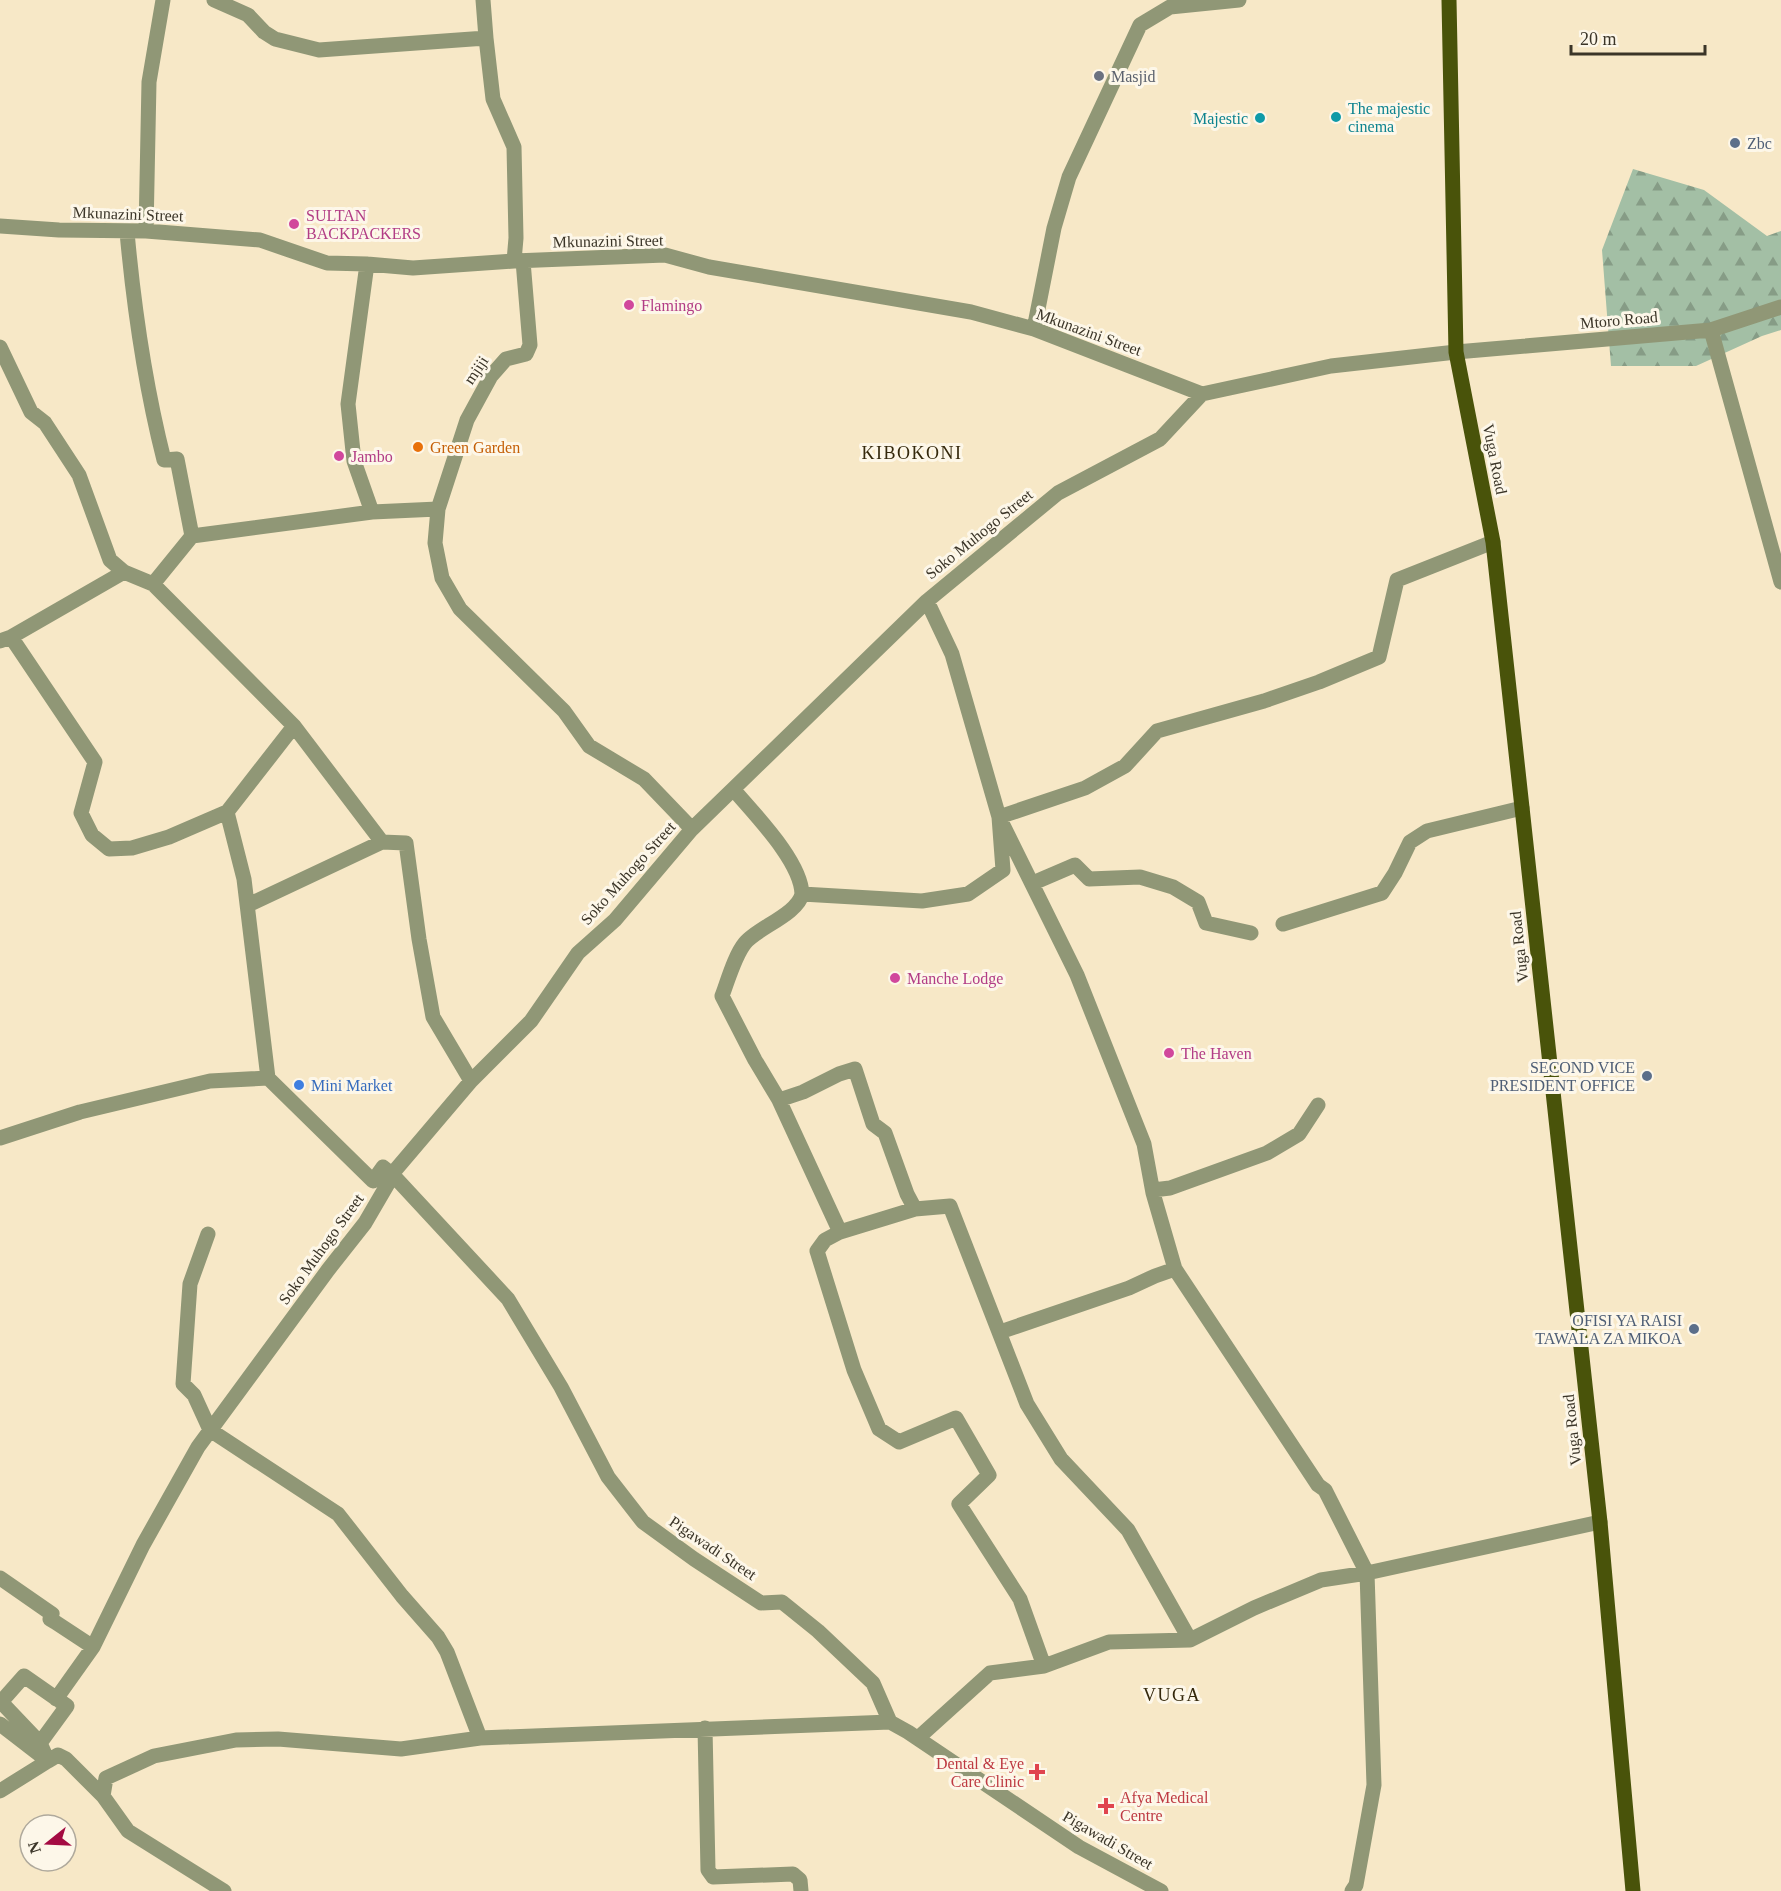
<svg xmlns="http://www.w3.org/2000/svg" width="1781" height="1891" font-family="Georgia,serif">
<style>
.forest{fill:url(#forest-firs)}
.lines{fill:none;stroke-linecap:round;stroke-linejoin:round}
.minor{stroke:#909776;stroke-width:15}
.major{stroke:#49530a;stroke-width:15}
.worship-dot{fill:#6b7280;stroke:#fdf7e9;stroke-width:2}
.culture-dot{fill:#0f9aa8;stroke:#fdf7e9;stroke-width:2}
.service-dot{fill:#5c6f8a;stroke:#fdf7e9;stroke-width:2}
.hotel-dot{fill:#d1479c;stroke:#fdf7e9;stroke-width:2}
.food-dot{fill:#e8710a;stroke:#fdf7e9;stroke-width:2}
.shop-dot{fill:#3f7fe0;stroke:#fdf7e9;stroke-width:2}
.health-dot{fill:#e0444e;stroke:#fdf7e9;stroke-width:2}
.labels{text-anchor:middle;dominant-baseline:central;stroke-width:6;stroke-linejoin:round;paint-order:stroke}
.worship-label{font-size:16px;fill:#5b616d;stroke:#fdf7e9;text-anchor:start}
.culture-label{font-size:16px;fill:#0d838f;stroke:#fdf7e9;text-anchor:start}
.service-label{font-size:16px;fill:#4e5e75;stroke:#fdf7e9;text-anchor:end}
.street-label{font-size:16px;fill:#3b3528;stroke:#fdf7e9}
.hotel-label{font-size:16px;fill:#b23c85;stroke:#fdf7e9;text-anchor:start}
.food-label{font-size:16px;fill:#c56008;stroke:#fdf7e9;text-anchor:start}
.shop-label{font-size:16px;fill:#366cbe;stroke:#fdf7e9;text-anchor:start}
.health-label{font-size:16px;fill:#be3a42;stroke:#fdf7e9;text-anchor:end}
.neighbourhood-label{font-size:18px;letter-spacing:1.5px;fill:#35290c;stroke:#fdf7e9}
</style>
<defs>
<pattern id="forest-firs" width="22" height="20" patternUnits="userSpaceOnUse" patternTransform="scale(1.5)"><rect width="22" height="20" fill="#a3bfa5"/><path d="M5 1l3.5 6h-7zM16 11l3.5 6h-7z" fill="#869c86"/></pattern>
</defs>
<rect width="100%" height="100%" fill="#f7e8c7"/>
<!-- forest -->
<path class="forest" d="M1633,169L1704,190L1767,236L1781,231V330L1762,336L1696,366H1611L1602,250Z"/>
<g class="lines">
<!-- minor -->
<path class="minor" d="M214,0L248,15L264,32L275,39L319,50L486,38L483,0
M486,38L493,99L514,147L516,238L514,261
M0,226L59,230L146,231L260,240L327,263L367,264L413,268L514,261L665,255L709,267L971,312L1034,329L1202,394
M146,231L149,82L163,0
M127,232C134,309 145,385 164,460L177,459L192,536
M523,261L530,345L526,354L506,359L491,376L467,420L438,509L435,543L442,578L460,609L564,711L589,746L644,779L692,829
M367,264L348,404L354,461L372,512
M1034,329L1054,228L1069,177L1140,25L1170,7L1239,0
M1711,330L1781,582
M0,347L31,412L45,423L79,475L110,560L124,572
M153,584L294,726L382,842L406,843L419,939L433,1017L471,1081
M927,601L952,654L999,817L1077,975L1144,1144L1153,1193L1175,1269L1318,1485L1325,1490L1367,1573L1374,1785L1356,1885L1352,1891
M11,637L95,762L81,813L92,835L109,849L132,848L169,837L227,812L294,726
M0,641L11,637L124,572L153,584L192,536L372,512L438,509
M734,790C755,815 801,861 802,894L922,901L968,894L1003,870L999,817L1085,788L1125,766L1157,731L1264,701L1319,682L1379,657L1397,580L1493,542
M227,812L244,879L268,1078
M1033,883L1075,865L1089,879L1140,877L1173,887L1198,902L1206,923L1251,933
M802,894C798,914 757,928 745,943C735,955 728,980 722,996L755,1060L779,1100L840,1232
M248,905L382,842
M1283,924L1382,893L1395,873L1410,842L1427,831L1522,808
M779,1100L803,1092L839,1074L855,1069L873,1124L885,1133L907,1194L915,1209
M0,1138L80,1112L210,1081L268,1078L373,1181L383,1167L393,1175
M392,1174L508,1299L561,1387L608,1477L643,1522L694,1559L761,1603L782,1602L818,1631L873,1683L890,1722L908,1732L1079,1847L1161,1891
M1153,1190L1170,1188L1267,1153L1299,1134L1318,1105
M208,1234L190,1284L183,1384L194,1395L210,1430L338,1514L402,1596L438,1637L447,1652L480,1738
M1000,1332L1129,1288L1155,1276L1175,1269
M0,1578L52,1614L50,1619L55,1622L93,1647
M1044,1666L1020,1599L959,1504L989,1475L956,1418L899,1442L879,1429L854,1370L817,1251L825,1240L840,1232L915,1209L950,1206L1027,1404L1061,1459L1128,1530L1190,1640
M24,1676L67,1706L40,1743L1,1702Z
M56,1699L93,1647L143,1545L198,1447L328,1270L365,1223L393,1175L392,1174L471,1081L531,1021L578,953L615,920L692,829L927,601L1058,493L1160,439L1202,394L1331,366L1456,352L1711,330L1781,307
M0,1724L48,1761L0,1791
M705,1728L708,1870L713,1877L793,1874L800,1880L801,1891
M918,1738L990,1673L1044,1666L1109,1642L1190,1640L1254,1608L1321,1580L1367,1573L1600,1522
M40,1743L48,1761L58,1755L66,1759L103,1796L128,1831L224,1891
M103,1796L106,1778L154,1756L236,1740L278,1739L401,1749L480,1738L890,1722"/>
<!-- major -->
<path class="major" d="M1449,0L1456,352L1493,542L1600,1522L1633,1891"/>
</g>
<!-- markers -->
<circle class="worship-dot" cx="1099" cy="76" r="6"/>
<g class="culture-dot">
<circle cx="1336" cy="117" r="6"/>
<circle cx="1260" cy="118" r="6"/>
</g>
<g class="service-dot">
<circle cx="1735" cy="143" r="6"/>
<circle cx="1647" cy="1076" r="6"/>
<circle cx="1694" cy="1329" r="6"/>
</g>
<g class="hotel-dot">
<circle cx="294" cy="224" r="6"/>
<circle cx="629" cy="305" r="6"/>
<circle cx="339" cy="456" r="6"/>
<circle cx="895" cy="978" r="6"/>
<circle cx="1169" cy="1053" r="6"/>
</g>
<circle class="food-dot" cx="418" cy="447" r="6"/>
<circle class="shop-dot" cx="299" cy="1085" r="6"/>
<g class="health-dot">
<path d="M1034 1763h6v6h6v6h-6v6h-6v-6h-6v-6h6z"/>
<path d="M1103 1797h6v6h6v6h-6v6h-6v-6h-6v-6h6z"/>
</g>
<g class="labels">
<!-- worship labels -->
<g class="worship-label">
<text x="1111" y="76">Masjid</text>
</g>
<!-- culture labels -->
<g class="culture-label">
<text x="1348" y="108">The majestic<tspan x="1348" dy="18">cinema</tspan></text>
<text x="1248" y="118" text-anchor="end">Majestic</text>
</g>
<!-- service labels -->
<g class="service-label">
<text x="1747" y="143" text-anchor="start">Zbc</text>
<text x="1635" y="1067">SECOND VICE<tspan x="1635" dy="18">PRESIDENT OFFICE</tspan></text>
<text x="1682" y="1320">OFISI YA RAISI<tspan x="1682" dy="18">TAWALA ZA MIKOA</tspan></text>
</g>
<!-- street labels -->
<g class="street-label">
<text transform="translate(128 214) rotate(2)">Mkunazini Street</text>
<text transform="translate(608 241) rotate(-1)">Mkunazini Street</text>
<text transform="translate(1619 320) rotate(-5)">Mtoro Road</text>
<text transform="translate(1089 332) rotate(20)">Mkunazini Street</text>
<text transform="translate(476 370) rotate(-56)">mjiji</text>
<text transform="translate(1495 459) rotate(79)">Vuga Road</text>
<text transform="translate(979 534) rotate(-39)">Soko Muhogo Street</text>
<text transform="translate(628 873) rotate(-48)">Soko Muhogo Street</text>
<text transform="translate(1519 947) rotate(-96)">Vuga Road</text>
<text transform="translate(321 1249) rotate(-54)">Soko Muhogo Street</text>
<text transform="translate(1572 1430) rotate(-96)">Vuga Road</text>
<text transform="translate(713 1548) rotate(34)">Pigawadi Street</text>
<text transform="translate(1108 1840) rotate(30)">Pigawadi Street</text>
</g>
<!-- hotel labels -->
<g class="hotel-label">
<text x="306" y="215">SULTAN<tspan x="306" dy="18">BACKPACKERS</tspan></text>
<text x="641" y="305">Flamingo</text>
<text x="351" y="456">Jambo</text>
<text x="907" y="978">Manche Lodge</text>
<text x="1181" y="1053">The Haven</text>
</g>
<!-- food labels -->
<g class="food-label">
<text x="430" y="447">Green Garden</text>
</g>
<!-- shop labels -->
<g class="shop-label">
<text x="311" y="1085">Mini Market</text>
</g>
<!-- health labels -->
<g class="health-label">
<text x="1024" y="1763">Dental &amp; Eye<tspan x="1024" dy="18">Care Clinic</tspan></text>
<text x="1120" y="1797" text-anchor="start">Afya Medical<tspan x="1120" dy="18">Centre</tspan></text>
</g>
<!-- neighbourhood labels -->
<g class="neighbourhood-label">
<text x="912" y="453">KIBOKONI</text>
<text x="1172" y="1695">VUGA</text>
</g>
</g>
<!-- north arrow -->
<g transform="translate(48 1843) rotate(252)"><circle r="28" fill="#fdf7e9" stroke="#afa99c" stroke-width="1.5"/>
<path d="M0-4.5L10 22L0 15L-10 22Z" fill="#a40b42"/>
<text y="-9" font-size="16" font-weight="bold" text-anchor="middle" fill="#3b3528">N</text>
</g>
<!-- scale -->
<path d="M1571 45v9h134v-9" fill="none" stroke="#3b3528" stroke-width="3"/>
<text x="1580" y="45" font-size="18" fill="#3b3528" stroke="#fdf7e9" stroke-width="4.5" paint-order="stroke">20 m</text>
</svg>
